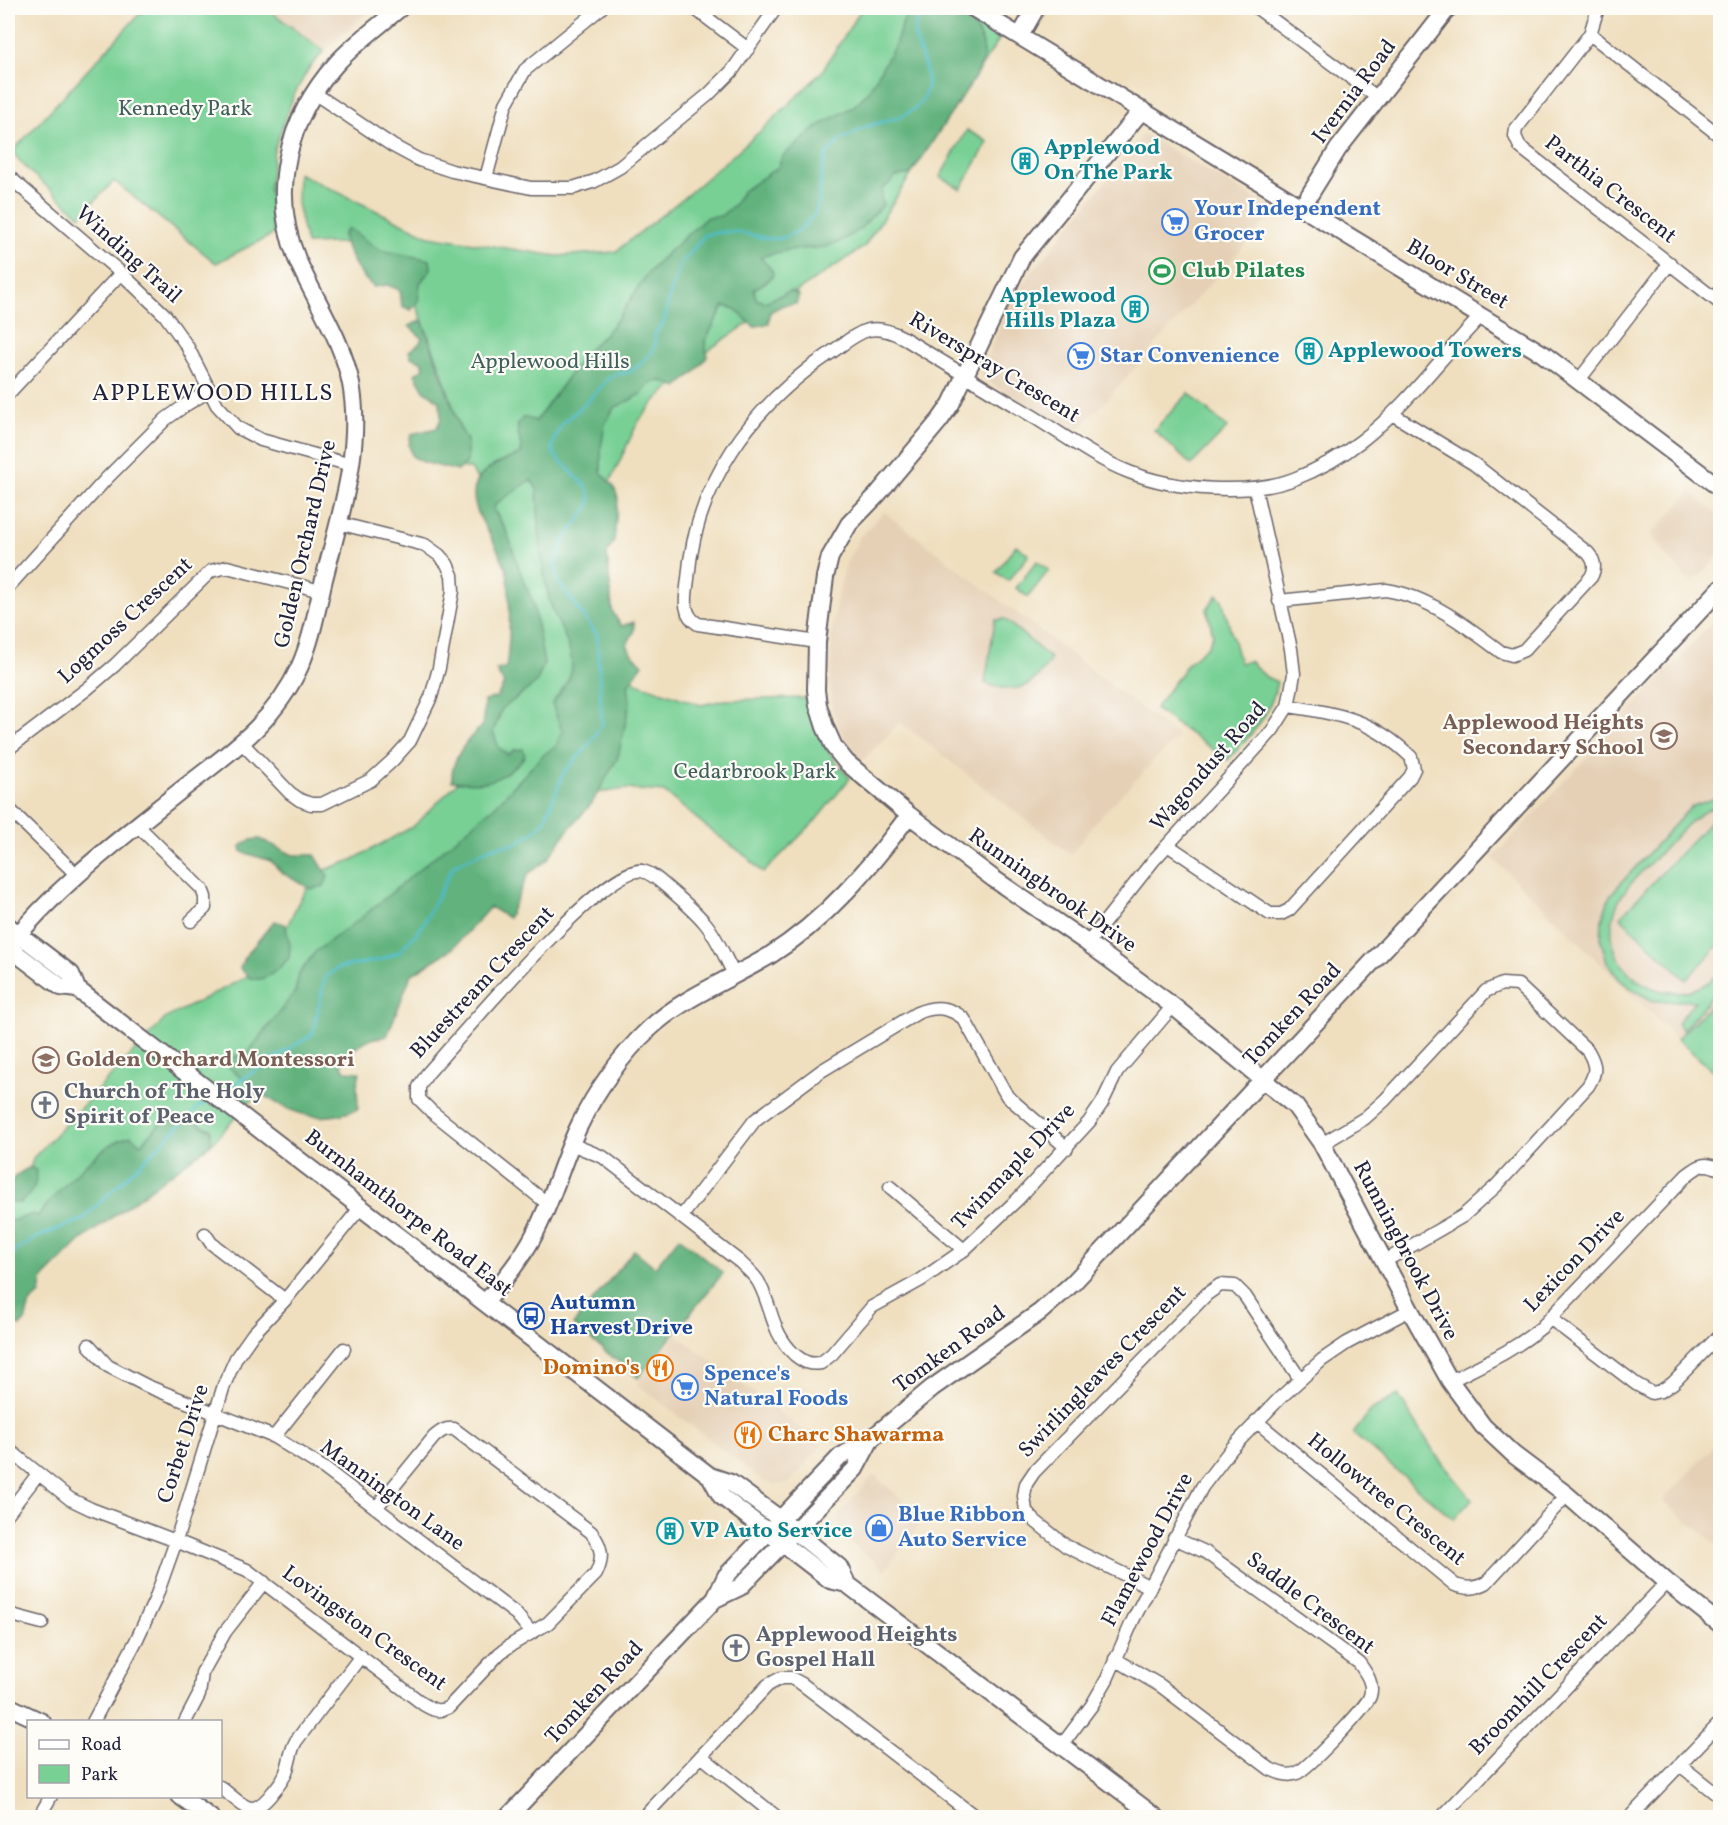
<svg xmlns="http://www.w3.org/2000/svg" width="1728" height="1825" font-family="Vollkorn,serif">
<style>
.built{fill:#e5d0b6}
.green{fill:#78d095;stroke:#4d7968;stroke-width:1.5}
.forest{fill:#62b27e;stroke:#426a5c;stroke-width:1.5}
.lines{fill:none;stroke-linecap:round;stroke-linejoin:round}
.stream{stroke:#4ebcc7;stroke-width:3}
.street-casing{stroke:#6a6469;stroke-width:15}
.secondary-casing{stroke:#6a6469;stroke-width:20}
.street{stroke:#fff;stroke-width:12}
.secondary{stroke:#fff;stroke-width:16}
.labels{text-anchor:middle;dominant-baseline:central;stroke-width:4.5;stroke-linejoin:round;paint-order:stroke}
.street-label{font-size:22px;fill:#22223b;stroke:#fdfcf7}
.park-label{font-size:22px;fill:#405f5a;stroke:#fdfcf7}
.culture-label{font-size:22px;font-weight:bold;fill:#0d838f;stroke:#fdfcf7;text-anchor:start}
.shop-label{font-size:22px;font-weight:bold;fill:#366cbe;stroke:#fdfcf7;text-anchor:start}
.leisure-label{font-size:22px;font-weight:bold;fill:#27864d;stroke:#fdfcf7;text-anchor:start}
.education-label{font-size:22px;font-weight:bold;fill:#785e54;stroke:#fdfcf7;text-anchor:end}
.worship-label{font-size:22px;font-weight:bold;fill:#5b616d;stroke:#fdfcf7;text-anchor:start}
.transit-label{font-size:22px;font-weight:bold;fill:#164399;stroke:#fdfcf7;text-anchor:start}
.food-label{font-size:22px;font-weight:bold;fill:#c56008;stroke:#fdfcf7;text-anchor:end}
.neighbourhood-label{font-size:24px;letter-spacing:1.5px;fill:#22223b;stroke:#fdfcf7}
</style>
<rect width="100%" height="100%" fill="#fdfcf7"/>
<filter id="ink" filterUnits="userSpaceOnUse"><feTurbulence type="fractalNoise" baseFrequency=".0167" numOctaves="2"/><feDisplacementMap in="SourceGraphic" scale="12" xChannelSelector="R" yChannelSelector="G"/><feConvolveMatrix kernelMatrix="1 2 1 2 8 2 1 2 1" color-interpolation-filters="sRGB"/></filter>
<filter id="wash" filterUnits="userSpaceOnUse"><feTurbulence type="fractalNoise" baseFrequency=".008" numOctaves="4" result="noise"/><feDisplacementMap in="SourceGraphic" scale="24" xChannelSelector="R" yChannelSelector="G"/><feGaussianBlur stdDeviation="1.35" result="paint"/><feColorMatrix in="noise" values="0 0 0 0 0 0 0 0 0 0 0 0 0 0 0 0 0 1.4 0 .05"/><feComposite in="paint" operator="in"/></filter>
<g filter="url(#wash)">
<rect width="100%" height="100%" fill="#efdfbf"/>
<!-- built -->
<path class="built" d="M266,8H372L324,51Z
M1143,134L1276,210L1074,436L980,376L1012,298Z
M1691,492L1720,517V554L1692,584L1668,557L1651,534Z
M884,512L1178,736L1096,821L1071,855L900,722L861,762L844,739L833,713L830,684L832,632L837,597L846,564L859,538Z
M1720,614V995L1677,1039L1493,858Z
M676,1334L822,1445L789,1483L776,1485L764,1481L637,1384Z
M1720,1439V1547L1662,1501Z
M874,1475L924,1519L885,1570L839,1534V1514Z"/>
<!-- green -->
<path class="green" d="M145,8H266L324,51L309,68L294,95L274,150L269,189L274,234L216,263L114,181L80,216L27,169L12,152Z
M862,8H972L969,19L1000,38L864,247L714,346L656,400L638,422L607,488V553L615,642L636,683L701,705L725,700L805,698C813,730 827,754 850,778L816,820L763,873L746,856L713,832L664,792L627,789L589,794L547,860L528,874L508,918L491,907L274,1076L211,1144L80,1241L21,1300L8,1302V1193L31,1166L33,1158L166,1018L264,968L277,948L297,905L316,873L352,860L414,826L456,784L495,712L521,660L507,532L471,469L436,462L460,428L441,369L411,291L365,242L306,244L297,203L298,173L429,236L557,256L615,252L687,195L764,128L821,73Z
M967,130L988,142L961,189L940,177Z
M1189,393L1227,428L1191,465L1154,430Z
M1016,545L1029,555L1008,581L996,572Z
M1037,561L1049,570L1028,597L1016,588Z
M1217,595L1222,600L1240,663L1250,661L1266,677L1277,682C1271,717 1250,735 1228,760L1155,709L1188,663L1208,646L1213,635L1207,609Z
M1005,619L1051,659C1033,687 1019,696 985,683L995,620Z
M1715,798H1720V806C1695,811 1680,832 1664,849C1645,869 1618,890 1613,918C1602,971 1662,1011 1707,983C1712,980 1716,975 1720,971V987L1683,1030L1677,1023L1695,1001H1653L1633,990L1619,979L1607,962L1601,941L1602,920L1610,895L1691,807Z
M1719,812L1720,814V944L1686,980L1620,917Z
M1720,995V1077L1677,1039Z
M1398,1395L1438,1458L1472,1499L1454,1519L1353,1434L1371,1410Z"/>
<!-- forest -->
<path class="forest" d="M908,8H951L964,15L977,31L983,44V59L974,79L911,174L897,176L882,190L881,198L883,205L858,231L839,242L824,247L788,250L760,257L772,270L773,275L768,281L754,289L756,299L765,302L790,291L799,295L796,304L783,305L770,312L769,323L754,327L735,309L724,306L705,341L707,357L695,372L677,387L662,381L650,383L642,394L614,408L605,424L601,448V472L614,487L618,498L614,541L607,553L612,611L621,626L634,622V632L627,644L631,653L643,664L628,685L630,702L618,757L592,803L567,831L547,860L528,874L508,918L490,907L452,949L411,975L387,1036L367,1040L350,1052L341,1063L345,1071L360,1072L357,1085L358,1109C299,1133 264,1095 221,1061L229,1057L246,1055L295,992L299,974L315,952L361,918L494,807L543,755L556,746L562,731L552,704C560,691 573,679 572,663C570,640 555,621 549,599C540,564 539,526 537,489L531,480L497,503L493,509L507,532L523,580L533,602L544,664L536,683L502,709L493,732L499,748L508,755L514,750L523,749L525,756C516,767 500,779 486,782C475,784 463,782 452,781C450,760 468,738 483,725L484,701L497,697L504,684L496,670L506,668C510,643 511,597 507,572C506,565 501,558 498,551C492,537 482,524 477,510C464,476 494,463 521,454C524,444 515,434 518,424L524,417L536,421L585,353L605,334L620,316L647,274L664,256L707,217L721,216L734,205L743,191L778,167L783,156L820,125L853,107L868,92L895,45Z
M348,228L380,250L430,260L431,269L420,283L418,302L411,310L402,306L400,290L387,285L374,287C359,276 347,253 343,235Z
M422,320L460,428L467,440V462L458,471L423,462L412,456L409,445L411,434L437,428L441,418L440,402L424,390L415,374L424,368L421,361L411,357L409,351L419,344L422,338L409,326Z
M260,839L293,855H315L328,876L324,886L311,889L282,873L271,861L242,852L241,846L250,840Z
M274,921L285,924L290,945L289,958C280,967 265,984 251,978C247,976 243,971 240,968L244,958Z
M191,1118L201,1125L211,1129V1144L80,1241L43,1278L40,1294L30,1303L25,1321L20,1326L8,1320V1222L33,1214L38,1216C57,1192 101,1142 131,1136L141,1144L162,1122Z
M31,1167L37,1171C37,1186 31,1194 20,1203L9,1202L8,1204C7,1183 11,1176 31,1167Z
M679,1237L723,1273L638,1378L573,1325L634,1250L655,1267Z"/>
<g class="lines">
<!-- stream -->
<path class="stream" d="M220,1093L313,1034L325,977L338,968L380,960L399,952L421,928L454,865L493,847L515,844L534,832L544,822L564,772L587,747L602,725L597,635L558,581L555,565L564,541L590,504V496L586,486L555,456L552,447L555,437L562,424L587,402L606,381L615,374L628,373L639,365L652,352L655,345V334L664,322L670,295L681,263L705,235L721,232H737L770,239L783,238L798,231L814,216L819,202L820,184L826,155L839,141L865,127L900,117L914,109L924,98L928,84L925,67L914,33L917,21L926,8
M8,1256L37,1237L82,1220L200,1106L210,1100"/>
</g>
</g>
<g filter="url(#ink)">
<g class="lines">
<defs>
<path id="street" d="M694,8L748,49
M1257,8L1378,98
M1598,8L1590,34L1516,129L1515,136L1520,147L1720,303
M1590,34L1720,136
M314,93L393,146L419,160L452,171L531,188H573L595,181L620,167L708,95L732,71L776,8
M8,176L121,273L165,315L187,346L217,405L238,428L261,440L351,465
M486,178L506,104L525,70L601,8
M1579,380L1670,263
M8,394L121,273
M8,587L107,478L166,419L187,404L209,391
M1279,601L1386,590C1428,596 1468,627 1501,652L1512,655L1524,650L1591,577C1596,568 1595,561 1588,553L1474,464L1392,414
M817,642L698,624C681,614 686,596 688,579C695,484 752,406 829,354C857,335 868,319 902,337C946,364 990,391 1034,417C1065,436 1096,459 1129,472C1175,490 1248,496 1294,479C1317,470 1342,456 1361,441C1407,406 1441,357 1481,316
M242,743L290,793L300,800L311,804H322L371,780L392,761L410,741L431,697L439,668L453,591L452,575L447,564L439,555L425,545L338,523
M8,749L87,689L115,665L211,571L227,567L321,591
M8,808L76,874
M137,825L202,889L205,897V908L191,921
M1169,846L1270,914H1281L1289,910L1410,777L1414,769L1411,757C1372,719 1339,714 1288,706
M1088,943L1153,861L1272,731L1288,706L1291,691L1294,674L1291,649L1255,488
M571,1144L603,1157L740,1262C747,1269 755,1275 759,1283C773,1309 771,1333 795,1355C804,1362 809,1365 821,1363L832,1354L872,1307L921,1280L964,1250L1018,1199L1089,1122L1102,1103L1117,1072L1173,1006
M1322,1144L1365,1118L1385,1100L1486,991L1502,984L1518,985L1588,1051C1596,1065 1597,1072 1588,1086L1496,1186L1463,1216L1385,1261
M890,1187L964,1250
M548,1204L431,1111L419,1099V1087L427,1074C457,1041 603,865 642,871C652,873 661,882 669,889C681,899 694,910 705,923C717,937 725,958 734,974
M682,1216L755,1120L821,1071L917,1013C935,1006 949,1006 964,1019L1007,1096L1067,1148
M205,1234L211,1243L285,1300
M1551,1319L1636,1384L1652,1393L1661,1391L1673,1383L1720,1335
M89,1345L108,1366L147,1386L274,1437L325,1469L516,1614L531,1632
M1450,1381C1483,1364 1513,1351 1542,1327L1687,1175C1701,1164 1704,1162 1720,1169
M1256,1421L1455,1585C1467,1589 1474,1589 1486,1583L1567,1495
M274,1437L344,1349
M8,1449L70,1499L91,1509L176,1541L247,1570L423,1704C433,1710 438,1713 449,1707L500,1653L511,1645L548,1623L596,1574C604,1558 602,1546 591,1532L454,1429C445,1428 441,1431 434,1437L376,1508
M8,1513L38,1474
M1150,1587L1066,1546L1035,1521L1026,1511L1024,1496L1026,1484L1034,1472L1207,1294L1220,1285L1235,1286L1245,1296L1300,1379
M8,1614L42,1623
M1115,1659L1161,1686L1270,1769C1279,1773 1288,1777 1297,1773C1308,1768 1367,1707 1370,1696C1374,1683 1366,1673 1359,1663L1205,1552L1174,1538
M93,1722L136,1641L155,1600L176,1541L224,1385L236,1358L253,1334L285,1300L361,1207
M185,1722L199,1695L202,1673L225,1632L264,1582
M1062,1745L1092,1705L1107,1679L1133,1620L1202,1487L1232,1448L1280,1398L1322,1360L1347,1343L1410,1310
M701,1756L778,1818
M1680,1765L1720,1797
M220,1787C244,1805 251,1821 273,1792C278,1786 284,1779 286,1772C290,1762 290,1751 296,1741L361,1656
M42,1818V1812L51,1796
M643,1818L768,1685L781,1678H791L802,1684L977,1818
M1441,1818L1667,1582
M1629,1818L1720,1723"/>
<path id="secondary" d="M973,8L1543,354L1720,488
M1020,36L1036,8
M1142,110L1022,257L951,404L940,420L877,495L849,524L830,557L825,577L817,642L816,690L818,705L825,727L834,747L846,762L909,815L994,879L1086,942L1173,1006L1295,1106L1322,1144L1410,1310L1450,1381L1483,1426L1514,1455L1567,1495L1667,1582L1720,1624
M1302,207L1338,149L1448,8
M8,926L71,974L77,989
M8,947C56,887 115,843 175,795C224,756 273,726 300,666C312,639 317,608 324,579C340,516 363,448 351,384C342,338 315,301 297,259C269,191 288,118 336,64C355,43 379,26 400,8
M8,947L61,987L77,989L108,1013L710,1476L731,1483L780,1519L839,1567L847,1584
M485,1303C502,1282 520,1261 533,1237C553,1201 562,1160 580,1124C595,1092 623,1053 649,1029C683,997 729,980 769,956C826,920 869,869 909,815
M710,1476L721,1496L830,1580L847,1584L1157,1818
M715,1599L740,1587L783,1543L855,1469L871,1439
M8,1706L42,1722
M180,1796L211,1818
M507,1818L715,1599L726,1576L840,1457L871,1439L932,1388L1040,1312L1073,1283L1720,589"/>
</defs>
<!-- street casing -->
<use href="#street" class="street-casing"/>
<!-- secondary casing -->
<use href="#secondary" class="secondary-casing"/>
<!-- street -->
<use href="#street" class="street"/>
<!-- secondary -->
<use href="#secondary" class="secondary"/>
</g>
</g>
<!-- icons -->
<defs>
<symbol id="building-ring" viewBox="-11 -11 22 22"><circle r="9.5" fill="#fdfcf7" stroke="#0f9aa8" stroke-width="1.5"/><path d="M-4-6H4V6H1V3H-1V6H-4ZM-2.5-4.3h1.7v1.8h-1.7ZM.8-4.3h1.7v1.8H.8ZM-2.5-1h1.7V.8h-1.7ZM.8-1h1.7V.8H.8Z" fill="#0f9aa8"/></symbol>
<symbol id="supermarket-ring" viewBox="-11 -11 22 22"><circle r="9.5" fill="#fdfcf7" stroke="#3f7fe0" stroke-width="1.5"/><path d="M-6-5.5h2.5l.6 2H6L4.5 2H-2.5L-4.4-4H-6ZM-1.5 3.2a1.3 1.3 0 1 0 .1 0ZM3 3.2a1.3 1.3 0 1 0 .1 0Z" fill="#3f7fe0"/></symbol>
<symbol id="stadium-ring" viewBox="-11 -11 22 22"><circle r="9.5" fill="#fdfcf7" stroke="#2e9e5b" stroke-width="1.5"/><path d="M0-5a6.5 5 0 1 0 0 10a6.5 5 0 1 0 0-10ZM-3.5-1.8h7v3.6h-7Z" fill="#2e9e5b"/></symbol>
<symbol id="school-ring" viewBox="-11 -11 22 22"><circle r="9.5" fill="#fdfcf7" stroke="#8d6e63" stroke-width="1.5"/><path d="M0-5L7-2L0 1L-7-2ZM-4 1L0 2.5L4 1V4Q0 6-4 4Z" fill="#8d6e63"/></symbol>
<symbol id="church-ring" viewBox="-11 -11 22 22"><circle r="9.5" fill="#fdfcf7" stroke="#6b7280" stroke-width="1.5"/><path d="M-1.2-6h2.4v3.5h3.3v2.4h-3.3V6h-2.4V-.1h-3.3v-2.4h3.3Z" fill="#6b7280"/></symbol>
<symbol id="bus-ring" viewBox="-11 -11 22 22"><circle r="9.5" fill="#fdfcf7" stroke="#1a4fb4" stroke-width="1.5"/><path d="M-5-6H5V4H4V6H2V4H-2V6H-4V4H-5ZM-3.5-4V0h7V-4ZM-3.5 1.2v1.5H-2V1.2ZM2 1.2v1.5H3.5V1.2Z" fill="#1a4fb4"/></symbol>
<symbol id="restaurant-ring" viewBox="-11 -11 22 22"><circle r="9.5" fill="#fdfcf7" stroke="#e8710a" stroke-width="1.5"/><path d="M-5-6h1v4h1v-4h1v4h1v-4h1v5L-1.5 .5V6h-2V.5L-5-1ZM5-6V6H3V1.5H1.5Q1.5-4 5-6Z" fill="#e8710a"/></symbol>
<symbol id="shop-ring" viewBox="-11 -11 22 22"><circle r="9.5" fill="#fdfcf7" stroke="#3f7fe0" stroke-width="1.5"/><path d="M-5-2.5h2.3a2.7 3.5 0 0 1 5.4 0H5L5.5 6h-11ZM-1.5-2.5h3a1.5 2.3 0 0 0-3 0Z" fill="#3f7fe0"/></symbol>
</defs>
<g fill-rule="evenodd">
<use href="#building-ring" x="1010" y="146" width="30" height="30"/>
<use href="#supermarket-ring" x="1160" y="207" width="30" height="30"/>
<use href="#stadium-ring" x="1147" y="256" width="30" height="30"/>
<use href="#building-ring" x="1120" y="294" width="30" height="30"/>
<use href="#building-ring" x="1294" y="336" width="30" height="30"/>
<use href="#supermarket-ring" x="1066" y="341" width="30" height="30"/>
<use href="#school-ring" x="1649" y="721" width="30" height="30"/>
<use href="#school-ring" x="31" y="1045" width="30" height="30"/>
<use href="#church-ring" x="30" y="1090" width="30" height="30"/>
<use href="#bus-ring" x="516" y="1301" width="30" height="30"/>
<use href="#restaurant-ring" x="645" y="1353" width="30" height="30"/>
<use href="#supermarket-ring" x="670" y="1372" width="30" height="30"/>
<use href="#restaurant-ring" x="733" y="1420" width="30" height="30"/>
<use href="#shop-ring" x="864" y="1513" width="30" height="30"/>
<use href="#building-ring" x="655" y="1516" width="30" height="30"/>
<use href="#church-ring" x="721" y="1633" width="30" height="30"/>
</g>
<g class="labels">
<!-- street labels -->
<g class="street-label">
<text transform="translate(1355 92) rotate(-53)">Ivernia Road</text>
<text transform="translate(1610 190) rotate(38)">Parthia Crescent</text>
<text transform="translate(128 255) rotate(42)">Winding Trail</text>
<text transform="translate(1457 275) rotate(31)">Bloor Street</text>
<text transform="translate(994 368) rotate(31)">Riverspray Crescent</text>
<text transform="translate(306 544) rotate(-77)">Golden Orchard Drive</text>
<text transform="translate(126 621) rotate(-43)">Logmoss Crescent</text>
<text transform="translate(1209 767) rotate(-49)">Wagondust Road</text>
<text transform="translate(1052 891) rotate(35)">Runningbrook Drive</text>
<text transform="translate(483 983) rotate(-47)">Bluestream Crescent</text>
<text transform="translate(1293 1015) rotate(-47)">Tomken Road</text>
<text transform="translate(1014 1167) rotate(-46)">Twinmaple Drive</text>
<text transform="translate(408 1214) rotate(38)">Burnhamthorpe Road East</text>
<text transform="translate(1405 1251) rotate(62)">Runningbrook Drive</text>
<text transform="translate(1575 1261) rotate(-46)">Lexicon Drive</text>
<text transform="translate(950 1350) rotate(-36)">Tomken Road</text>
<text transform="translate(1103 1372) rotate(-46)">Swirlingleaves Crescent</text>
<text transform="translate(184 1444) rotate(-72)">Corbet Drive</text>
<text transform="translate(392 1496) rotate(36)">Mannington Lane</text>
<text transform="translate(1386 1500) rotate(39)">Hollowtree Crescent</text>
<text transform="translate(1148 1550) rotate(-62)">Flamewood Drive</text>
<text transform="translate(1310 1604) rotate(37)">Saddle Crescent</text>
<text transform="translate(364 1629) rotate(36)">Lovingston Crescent</text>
<text transform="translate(1539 1685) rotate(-46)">Broomhill Crescent</text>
<text transform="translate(595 1693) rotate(-47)">Tomken Road</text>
</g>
<!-- park labels -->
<g class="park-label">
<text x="185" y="109">Kennedy Park</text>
<text x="550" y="362">Applewood Hills</text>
<text x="755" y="772">Cedarbrook Park</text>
</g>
<!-- culture labels -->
<g class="culture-label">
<text x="1044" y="148">Applewood<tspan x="1044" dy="25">On The Park</tspan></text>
<text x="1116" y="296" text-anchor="end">Applewood<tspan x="1116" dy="25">Hills Plaza</tspan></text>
<text x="1328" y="351">Applewood Towers</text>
<text x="690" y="1531">VP Auto Service</text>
</g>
<!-- shop labels -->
<g class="shop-label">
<text x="1194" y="209">Your Independent<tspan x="1194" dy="25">Grocer</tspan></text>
<text x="1100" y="356">Star Convenience</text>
<text x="704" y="1374">Spence's<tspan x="704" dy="25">Natural Foods</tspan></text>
<text x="898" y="1515">Blue Ribbon<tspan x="898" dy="25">Auto Service</tspan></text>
</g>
<!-- leisure labels -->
<g class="leisure-label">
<text x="1182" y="271">Club Pilates</text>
</g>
<!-- education labels -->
<g class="education-label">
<text x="1644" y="723">Applewood Heights<tspan x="1644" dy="25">Secondary School</tspan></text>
<text x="66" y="1060" text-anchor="start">Golden Orchard Montessori</text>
</g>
<!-- worship labels -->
<g class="worship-label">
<text x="64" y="1092">Church of The Holy<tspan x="64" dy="25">Spirit of Peace</tspan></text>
<text x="756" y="1635">Applewood Heights<tspan x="756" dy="25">Gospel Hall</tspan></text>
</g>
<!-- transit labels -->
<g class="transit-label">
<text x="550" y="1303">Autumn<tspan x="550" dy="25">Harvest Drive</tspan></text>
</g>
<!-- food labels -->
<g class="food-label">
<text x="640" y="1368">Domino's</text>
<text x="768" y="1435" text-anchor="start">Charc Shawarma</text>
</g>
<!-- neighbourhood labels -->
<g class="neighbourhood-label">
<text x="213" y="394">APPLEWOOD HILLS</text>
</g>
</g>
<!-- margin -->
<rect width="1728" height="1825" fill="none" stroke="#fdfcf7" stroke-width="30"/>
<!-- legend -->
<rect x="27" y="1720" width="195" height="78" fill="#fdfcf7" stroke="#a5a5ac" stroke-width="1.5"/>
<rect x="39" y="1740" width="30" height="9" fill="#ffffff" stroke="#a5a5ac" stroke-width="1.5"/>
<text x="81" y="1750" font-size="18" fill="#22223b">Road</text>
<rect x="39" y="1765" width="30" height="18" fill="#78d095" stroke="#a5a5ac" stroke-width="1.5"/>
<text x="81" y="1780" font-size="18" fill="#22223b">Park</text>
</svg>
